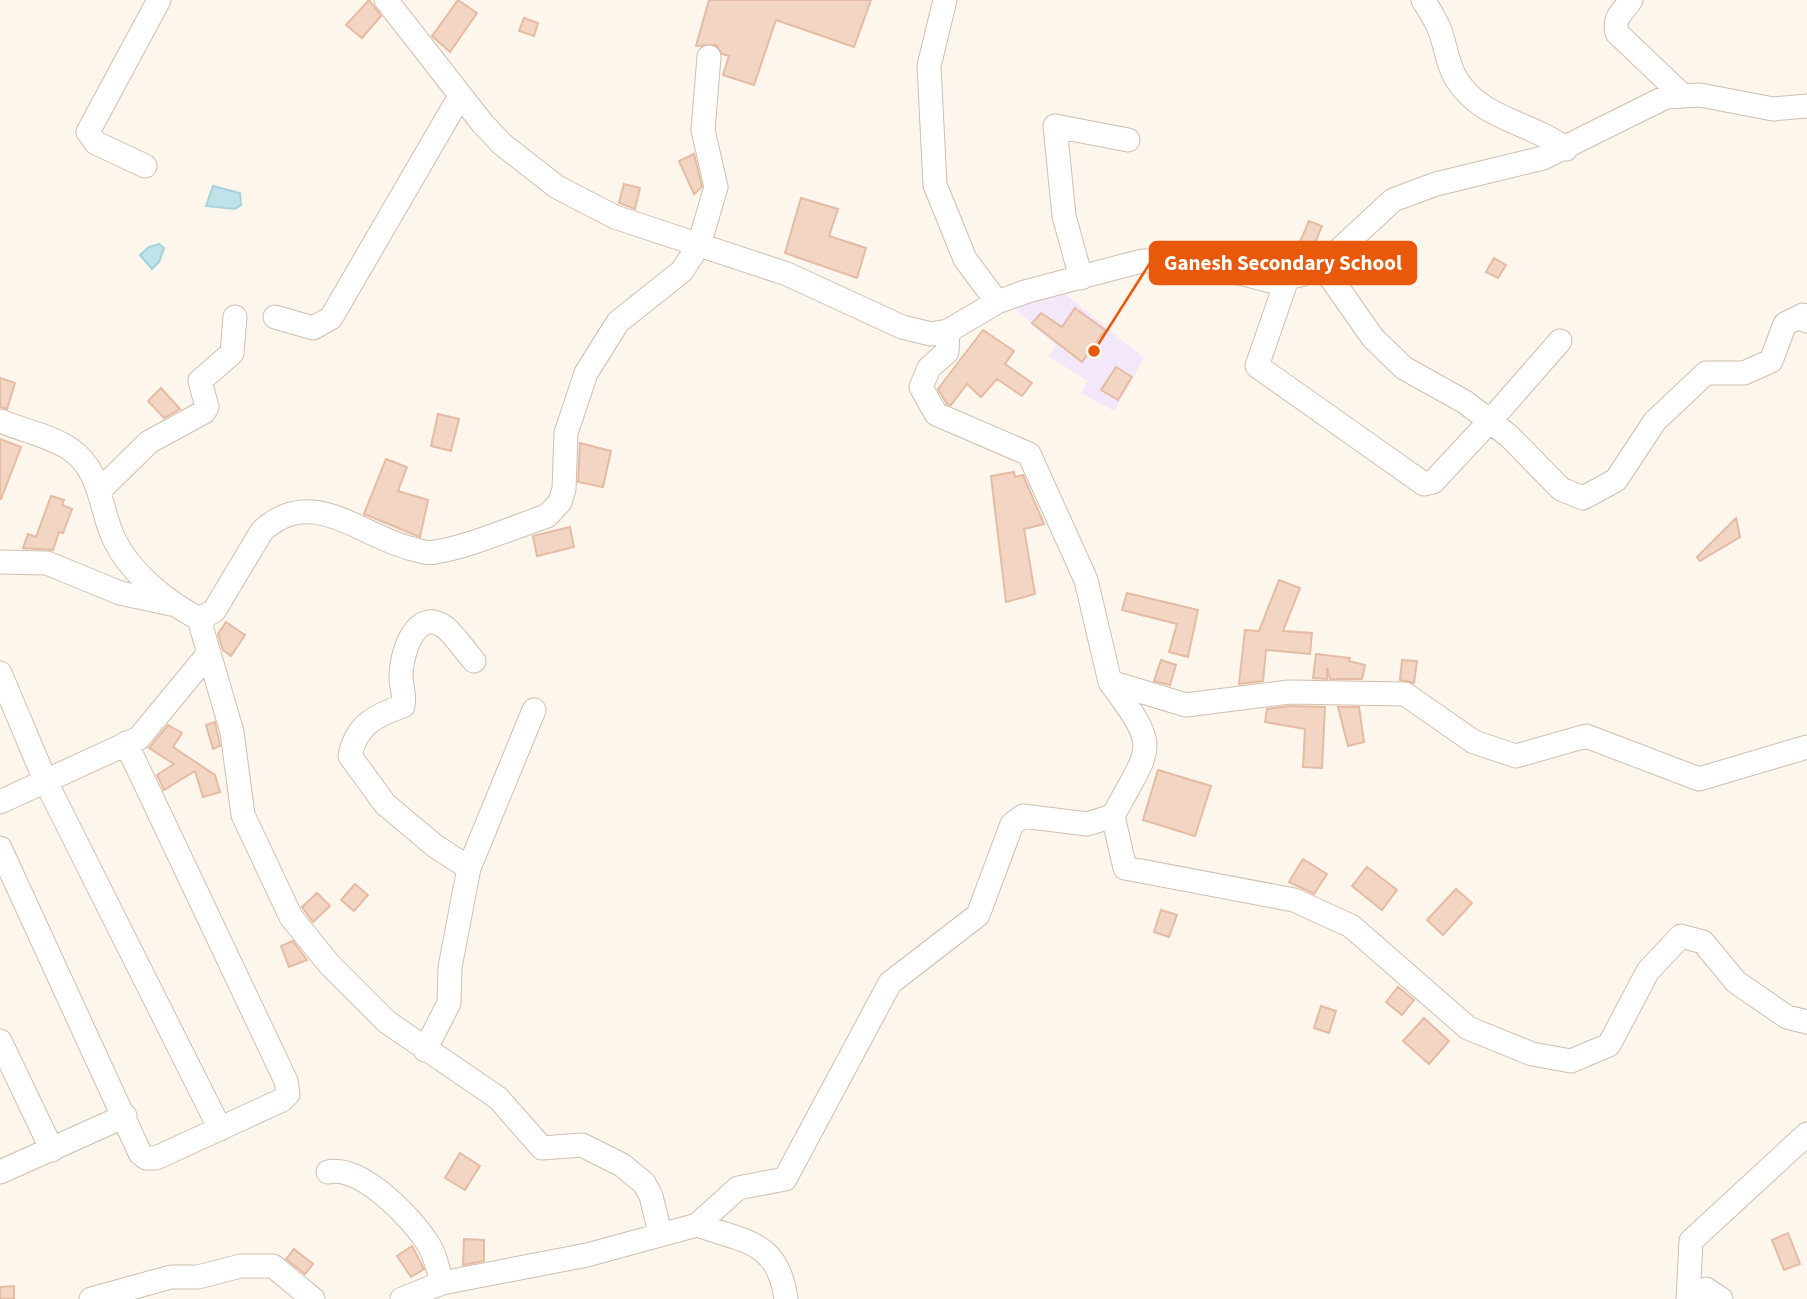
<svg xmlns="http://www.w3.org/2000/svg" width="1807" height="1299" font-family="'Source Sans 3',sans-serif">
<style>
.education{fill:#f3e8fa}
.water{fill:#bfe3e8;stroke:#a5d3da;stroke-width:2}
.building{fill:#f3d5c3;stroke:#e6bba3;stroke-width:2}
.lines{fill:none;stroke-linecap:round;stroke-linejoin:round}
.minor-casing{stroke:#d1beb0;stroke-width:25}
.minor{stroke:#fff;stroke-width:23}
.leader{fill:none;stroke:#e8590c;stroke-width:2.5}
.callout-dot{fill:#e8590c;stroke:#fffaf3;stroke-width:2.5}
.callout{fill:#e8590c;stroke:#e8590c;stroke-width:2.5}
.callout-label{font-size:21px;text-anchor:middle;font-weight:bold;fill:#fff}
</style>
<rect width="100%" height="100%" fill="#fdf6ec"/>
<!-- education -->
<path class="education" d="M1064,293L1144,358L1114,411L1081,393L1088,381L1048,356L1056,346L1013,307Z"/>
<!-- water -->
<path class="water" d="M213,186L240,193L241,205L235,209L206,206Z
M159,244L164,248L159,262L152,269L140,255L149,247Z"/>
<!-- building -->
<path class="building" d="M369,0L381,16L362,38L346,25Z
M458,0L477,13L450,52L432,36Z
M709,0H871L854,47L776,20L754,85L723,75L729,56L722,54L716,45L696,46Z
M524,18L538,23L534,36L519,31Z
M694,154L702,187L694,194L679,161Z
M624,184L640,188L635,209L619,203Z
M801,198L838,209L829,236L866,248L857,278L785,253Z
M1309,221L1322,226L1313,248L1300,242Z
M1494,258L1506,265L1498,278L1486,272Z
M1075,308L1105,330L1082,362L1032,323L1041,313L1062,327Z
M983,330L1014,351L1005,364L1032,383L1022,396L997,379L981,397L967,384L951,405L947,404L938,389Z
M1116,367L1132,377L1118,400L1101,390Z
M0,378L15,383L7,409L0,407Z
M161,388L180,409L164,418L148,401Z
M438,414L459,419L451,451L431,446Z
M0,439L21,447L1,499H0Z
M580,443L611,451L603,487L578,482Z
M386,459L407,467L398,491L428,500L420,537L364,514Z
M1014,472L1015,477L1023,475L1044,524L1024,529L1035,594L1006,602L991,476Z
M51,496L64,500L62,505L72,509L63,533L59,532L53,550L23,548L28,534L36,537Z
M1736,518L1740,537L1700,561L1697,557Z
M570,527L574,547L537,556L533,536Z
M1279,580L1300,588L1283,631L1312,633L1310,654L1266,650L1263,681L1239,684L1245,630L1259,631Z
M1127,593L1198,610L1188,657L1169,652L1177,624L1122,610Z
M226,622L245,635L231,656L223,650L218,634Z
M1316,654L1350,658L1349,661L1365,665L1362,679H1330L1327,668V679L1313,678Z
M1161,660L1176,665L1170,685L1154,681Z
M1402,660L1417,661L1414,683L1400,680Z
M1290,706L1325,707L1322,768L1303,767L1305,729L1265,722L1267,709Z
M1338,707H1359L1364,742L1348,746Z
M215,722L220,746L213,749L206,725Z
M168,725L182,733L173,747L215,775L220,792L203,797L195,771L164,790L157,775L174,764L149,748Z
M1158,770L1211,786L1195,836L1143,820Z
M1303,859L1327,874L1314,894L1289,882Z
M1367,867L1397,890L1382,910L1352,886Z
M355,884L368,895L354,911L341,900Z
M1456,889L1472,903L1443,935L1427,920Z
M317,893L330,906L313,922L302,907Z
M1161,910L1177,915L1169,937L1154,932Z
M293,941L307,960L289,967L281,946Z
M1398,987L1414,1000L1402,1015L1386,1002Z
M1321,1006L1336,1011L1329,1033L1314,1028Z
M1424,1018L1449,1041L1429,1064L1403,1041Z
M460,1153L480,1166L465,1190L445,1178Z
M1788,1233L1800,1264L1784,1270L1772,1240Z
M464,1239L484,1240V1261L463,1265Z
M412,1246L424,1269L411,1277L397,1256Z
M294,1249L313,1264L305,1274L286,1259Z
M14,1286V1299H0V1287Z"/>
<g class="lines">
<defs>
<path id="minor" d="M386,0L483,124L502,144L557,187L615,217L787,274L902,327L931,334L948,331L997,302L1028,291L1142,261L1190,260L1270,281L1301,275L1337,252L1393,200L1436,184L1543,158L1666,97L1700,95L1773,109L1807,106
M945,0L929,66L935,185L965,259L997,302
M1423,0C1429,9 1435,19 1439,28C1446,45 1447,65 1457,80C1482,120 1531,122 1566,149
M1631,0C1623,12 1613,17 1617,33L1681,94
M145,166L96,143L88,132L159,0
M1321,264L1373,338L1404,368L1465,402L1509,436L1561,489L1583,498L1616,480L1655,421L1706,373H1744L1771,361L1785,324L1803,315L1807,321
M1081,278L1064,216L1055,126L1128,140
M1287,279L1257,366L1424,484L1433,482L1490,421L1560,341
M275,317L313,328L331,318L460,96
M948,331L947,352L929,368L921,387L936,414L1029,454L1086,580L1110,682L1186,705L1289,692L1405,694L1474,742L1516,756L1586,736L1699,779L1807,747
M0,421C22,430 51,436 70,449C102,471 99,507 114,539C130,573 166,601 199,619
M100,490L149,442L204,412L207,407L200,381L232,353L235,317
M0,562L47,563L120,593L171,604
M199,619L214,611L262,531C311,485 358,534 409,548C417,550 427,554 435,552C466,548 516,526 547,516L560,502L564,489L566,433L586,373L618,322L682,271L699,245L716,187L703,130L709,57
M199,619L232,732L243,815L291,917L329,964L387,1022L498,1098L542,1148L582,1145L622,1165L644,1183L651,1196L660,1233
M0,673L45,780L220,1129
M1110,682C1161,751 1151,744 1113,816L1125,868L1294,900L1351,926L1468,1028L1532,1054L1571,1061L1609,1045L1648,971L1681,936L1703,942L1736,982L1787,1017L1807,1022
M0,802L139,738L209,653
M0,848L140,1153L146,1158H156L282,1100L288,1094L286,1081L126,743
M469,868L435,846L385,804L350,756C356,725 376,715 403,706C405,695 402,689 401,679C400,657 415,604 446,628C456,637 465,651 474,661
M0,1041L52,1150
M425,1050L449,1003L450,967L469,868L534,710
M0,1172L125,1116
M328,1172C361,1165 410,1216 427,1242C435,1253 438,1270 442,1283
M697,1225C746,1242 778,1241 786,1299
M91,1299L171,1277H198L241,1266H273L313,1299
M402,1299L442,1283L587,1255L697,1225L738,1188L785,1179L890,983L978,915L1012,824L1023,816L1087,824L1113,816
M1688,1299L1691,1241L1807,1134
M1695,1299L1706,1289L1721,1299"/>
</defs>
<!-- minor casing -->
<use href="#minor" class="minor-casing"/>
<!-- minor -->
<use href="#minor" class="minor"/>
</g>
<!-- callouts -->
<path class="leader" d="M1094 351L1150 263"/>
<circle class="callout-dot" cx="1094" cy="351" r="7"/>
<rect class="callout" x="1150" y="242" width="266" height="42" rx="7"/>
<g class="callout-label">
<text x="1283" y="270">Ganesh Secondary School</text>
</g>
</svg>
